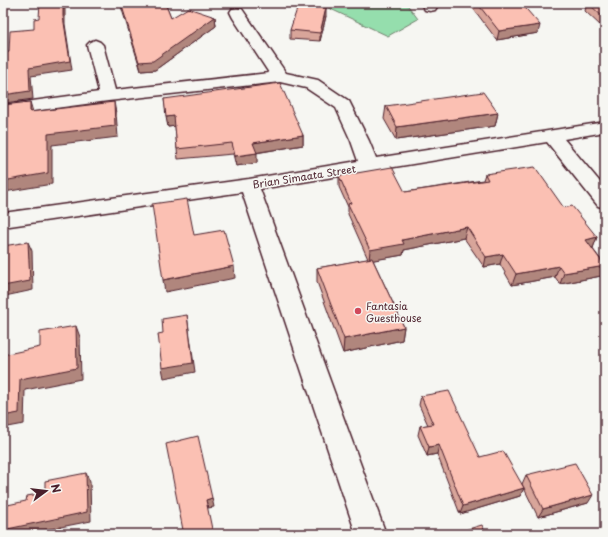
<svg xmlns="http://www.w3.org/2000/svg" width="608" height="537" font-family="'Playpen Sans',sans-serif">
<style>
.green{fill:#95dead;stroke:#707e6c}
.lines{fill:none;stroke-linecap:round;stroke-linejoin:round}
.minor-casing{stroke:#4a1f2b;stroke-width:3}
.minor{fill:#f6f6f2;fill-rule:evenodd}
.wall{fill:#d8a59a;stroke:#4a1f2b}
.shaded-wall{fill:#b0867d;stroke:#4a1f2b}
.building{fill:#fbc0b3;stroke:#4a1f2b}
.poi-dot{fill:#d1495b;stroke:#f6f6f2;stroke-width:1.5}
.labels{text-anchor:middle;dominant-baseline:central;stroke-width:3;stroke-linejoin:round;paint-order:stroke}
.street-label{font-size:10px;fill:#4a1f2b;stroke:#f6f6f2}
.poi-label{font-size:10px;fill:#4a1f2b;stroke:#f6f6f2;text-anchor:start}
</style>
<rect width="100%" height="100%" fill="#f6f6f2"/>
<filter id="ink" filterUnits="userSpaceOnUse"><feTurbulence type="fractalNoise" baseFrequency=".025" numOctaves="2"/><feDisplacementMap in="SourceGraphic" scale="8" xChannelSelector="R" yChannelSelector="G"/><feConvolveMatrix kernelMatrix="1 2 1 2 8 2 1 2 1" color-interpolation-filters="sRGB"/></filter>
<g filter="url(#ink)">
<!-- green -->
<path class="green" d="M318,3H406L418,19L388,36Z"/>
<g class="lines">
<defs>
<path id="minor" d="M420,3H434L437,7L435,10L430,11L425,10Z
M237,8L242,9L286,73L318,80L349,101L369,141L376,158L605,122V132L564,139L605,188V208L598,206L547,142L260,189L386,534H356L242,192L3,227V213L249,179L358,161L351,141L336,108L306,88L280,82L108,101L3,115V105L99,92L87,45L90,42L95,40L100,42L103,45L115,90L269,73L233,18L230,12L232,9Z"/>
</defs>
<!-- minor casing -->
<use href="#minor" class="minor-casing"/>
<!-- minor -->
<use href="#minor" class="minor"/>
</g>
<!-- wall -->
<path class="wall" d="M120,3H165L171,18L215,17L216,26L155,70L141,71Z
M469,3H521L538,33L497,40Z
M587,3H605V27H602L585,11Z
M326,16L320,41L290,39V30Z
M164,99L303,135V145L256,153L257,163L236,166L233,154L178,159L177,149L175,126L168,127Z
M386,106L498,113L495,126L396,140L384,119Z
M485,174L564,208L597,237L593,248H592L605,265V267L601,276L560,284L555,277L512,285L500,264L484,267L464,238L404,250L403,255L373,260L404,327L402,340L343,353L317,282V268L368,259L348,214V207L339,187V176L405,192L483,180Z
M421,396L480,457L524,488L520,496L460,514L437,454L427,456L418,435L420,426L428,425L419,405Z
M526,475L588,503L538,517L522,484Z"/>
<!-- shaded-wall -->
<path class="shaded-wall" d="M63,3H65V24L72,70L31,76L33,99L5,103L3,99V90L29,68L63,16Z
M326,8V16L320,41V33Z
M215,17L216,26L155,70L141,71L139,62Z
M540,25L538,33L497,40L499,31Z
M30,102L33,112H30Z
M114,102L116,113L118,137L52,145V184L4,192L3,190V181L48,134Z
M498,113L495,126L396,140L397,127Z
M174,116L176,126L168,127L166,117Z
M303,135V145L254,153L253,143Z
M257,153V163L236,166L235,156Z
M467,227L464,238L404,250L403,255L369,261L370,250L402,240Z
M597,237L593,248L582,250L586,240Z
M28,242L32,251L33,290L5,296L3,292V286Z
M503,254L500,264L484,267L486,257Z
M234,266L235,278L165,292L163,280Z
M559,266L555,277L512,285L516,274Z
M605,266L601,276L560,284L564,273Z
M187,315L195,372L164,378L162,368Z
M76,326L80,337L81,379L25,390L24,424L3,428V416L20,379Z
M404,327L402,340L343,353L344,339Z
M439,445L437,454L427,456L429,447Z
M86,473L90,482L91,521L25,534H3V530Z
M524,488L520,496L460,514L463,506Z
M593,495L588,503L538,517L543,509Z
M212,498L214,507L208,508L206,500Z"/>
<!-- building -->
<path class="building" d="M40,3H63V16L70,61L29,68L30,91L3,95V53L9,52L10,31L34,29V19L39,18Z
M121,3H165L171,18L188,8L215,17L153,61L139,62Z
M477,3H521L540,25L499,31Z
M588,3H605V19Z
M298,6L326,8L320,33L290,30Z
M280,83L303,135L253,143L257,153L235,156L232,143L177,149L174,116L166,117L164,99Z
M483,92L498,113L397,127L386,106Z
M30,102V112L114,102L115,126L48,134V173L3,181V105Z
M392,167L405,192L488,180L485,174L535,167L564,208L572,206L597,237L586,240L605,266L564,273L559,266L516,274L503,254L486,257L467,227L402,240L404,244L370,250L348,204L351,203L339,176Z
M187,199L194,235L224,230L234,266L163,280L152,204Z
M28,242L30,281L3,286V246Z
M372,258L404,327L344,339L317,268Z
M187,315L193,363L162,368L158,334L163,333L162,319Z
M76,326L77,368L20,379L19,413L3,416V355L40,347V332Z
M449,391L480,457L503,451L524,488L463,506L439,445L429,447L420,426L433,424L421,396Z
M198,436L212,498L206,500L213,534H168L183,530L166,444Z
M575,463L593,495L543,509L526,475Z
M86,473L87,512L3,530V506L26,501L27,496L45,493V481Z
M482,525L486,534H459L458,532Z"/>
</g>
<!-- markers -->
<circle class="poi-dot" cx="358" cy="311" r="4"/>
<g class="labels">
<!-- street labels -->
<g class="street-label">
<text transform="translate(304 176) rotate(-9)">Brian Simaata Street</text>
</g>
<!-- poi labels -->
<g class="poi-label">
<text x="366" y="305">Fantasia<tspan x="366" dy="12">Guesthouse</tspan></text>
</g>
</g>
<!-- margin -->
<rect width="608" height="537" fill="none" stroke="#f6f6f2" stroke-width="16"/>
<rect x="8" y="8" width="592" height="521" fill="none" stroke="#4a1f2b" stroke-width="1.5" filter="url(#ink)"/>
<!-- north arrow -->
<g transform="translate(46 491) rotate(75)" stroke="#f6f6f2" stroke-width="3" paint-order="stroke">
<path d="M0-3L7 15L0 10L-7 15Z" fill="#4a1f2b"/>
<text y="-6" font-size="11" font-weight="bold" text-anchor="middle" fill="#4a1f2b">N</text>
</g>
</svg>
